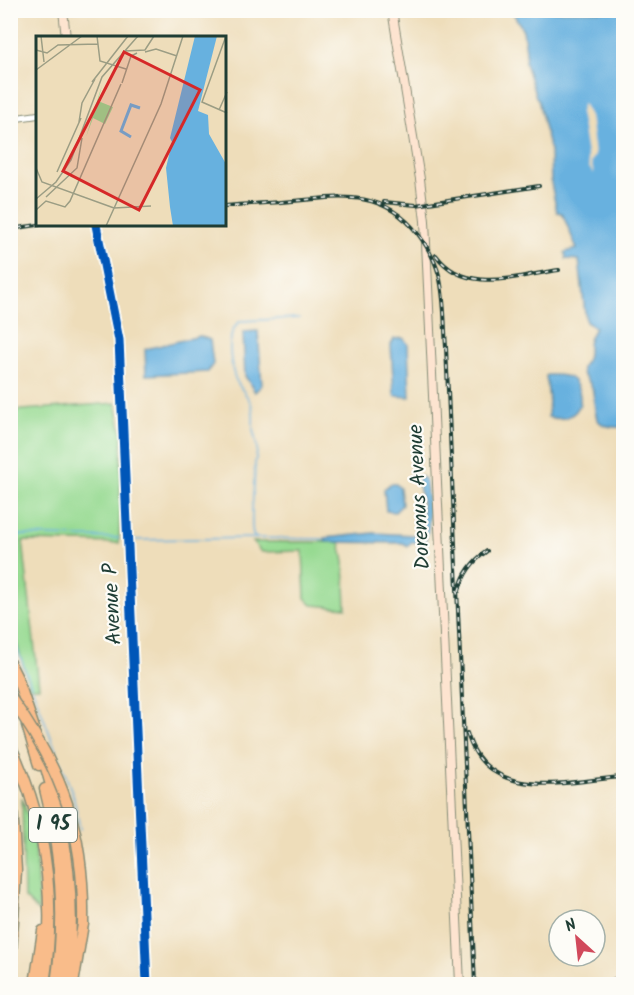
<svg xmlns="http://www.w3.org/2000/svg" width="634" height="995" font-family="Kalam,sans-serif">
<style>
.green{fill:#97da92;stroke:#5b8c63;stroke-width:1.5}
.water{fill:#67b1df;stroke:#43778a;stroke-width:1.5}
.pier{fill:#eeddba}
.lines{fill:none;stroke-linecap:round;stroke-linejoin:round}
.stream{stroke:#67b1df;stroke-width:1.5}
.street-casing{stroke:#868d77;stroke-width:8}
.secondary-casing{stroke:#868d77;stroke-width:10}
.highway-casing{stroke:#868d77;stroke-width:13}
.street{stroke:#fff;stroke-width:6}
.secondary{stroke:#fde4d0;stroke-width:8}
.highway{stroke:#f9bc8a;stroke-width:10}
.rail-casing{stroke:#1f3d34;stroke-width:4}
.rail{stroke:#fdfcf7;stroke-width:1.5;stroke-dasharray:4.5;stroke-linecap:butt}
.highway-bridge-casing{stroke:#868d77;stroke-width:13;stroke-linecap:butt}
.highway-bridge{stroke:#f9bc8a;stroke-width:10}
.cycleway-casing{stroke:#fdfcf7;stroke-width:13}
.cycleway{stroke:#0057b8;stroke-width:9}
.labels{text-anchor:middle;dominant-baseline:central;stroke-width:4.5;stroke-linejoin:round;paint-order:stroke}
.shield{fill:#fdfcf7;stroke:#62766e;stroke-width:1.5}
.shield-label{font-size:20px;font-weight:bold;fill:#1f3d34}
.street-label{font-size:21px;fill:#1f3d34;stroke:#fdfcf7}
.inset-river{fill:none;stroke:#67b1df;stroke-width:3}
.inset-road{fill:none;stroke:#9b9d84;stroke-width:1.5}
.view{fill:#d62828;fill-opacity:0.15;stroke:#d62828;stroke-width:3}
.inset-edge{fill:none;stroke:#1f3d34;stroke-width:3}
</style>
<rect width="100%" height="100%" fill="#fdfcf7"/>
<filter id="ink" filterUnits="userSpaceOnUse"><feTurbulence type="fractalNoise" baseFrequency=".0167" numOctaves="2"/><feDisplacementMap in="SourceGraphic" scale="12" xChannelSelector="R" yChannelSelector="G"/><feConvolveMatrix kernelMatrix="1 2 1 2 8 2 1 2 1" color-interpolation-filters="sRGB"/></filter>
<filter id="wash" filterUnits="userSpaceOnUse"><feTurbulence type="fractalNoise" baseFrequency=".008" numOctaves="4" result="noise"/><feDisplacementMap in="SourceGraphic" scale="24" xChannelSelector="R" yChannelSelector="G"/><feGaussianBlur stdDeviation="1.35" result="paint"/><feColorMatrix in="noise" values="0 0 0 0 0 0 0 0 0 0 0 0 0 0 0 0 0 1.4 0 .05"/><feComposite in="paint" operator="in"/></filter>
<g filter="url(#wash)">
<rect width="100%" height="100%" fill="#eeddba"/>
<!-- green -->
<path class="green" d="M116,403L122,433L119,543L23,541L39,687H29L11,623L10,411Z
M253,542H340L344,562L346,608L312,605L305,598L303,551L261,552Z
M22,797L35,840L39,912L24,897Z"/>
<!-- water -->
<path class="water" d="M512,11H623V427C587,429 598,410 592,387C589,379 580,377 582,367C583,364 586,361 587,359C589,354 588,349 588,344C589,338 593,332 595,327L586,322L579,260L566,259L565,252L577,249L562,213L557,212L551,183L550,151L538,99L536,97L525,63L526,51L523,30Z
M258,331L262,385L255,392L245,376L243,332Z
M200,336L210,340L213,364L208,372L146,375L145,349Z
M403,338L408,344L410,397L395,396L394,394L391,345L394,339Z
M548,375C555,375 566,374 572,379C575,381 577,387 579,391C585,413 566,422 548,417L549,400L546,376Z
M420,476L425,479C428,496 433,529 424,543L411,542L408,546L403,543L325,542V538L374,533L414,535L420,534C427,522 420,493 418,478Z
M390,484H396L400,488L402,505L395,512L386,511L384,489Z"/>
<!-- pier -->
<path class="pier" d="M583,103L590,116L595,155L591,162L594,174L589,167L583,128L580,112Z"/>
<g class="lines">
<!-- stream -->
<path class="stream" d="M299,318L241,321C225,330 230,363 235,378C239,388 249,396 252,406C254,414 253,422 253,429C254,436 258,446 257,452C254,463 255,473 254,484C253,501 250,518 253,535L256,538L325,539
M10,538L19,535L119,538
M133,540L256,538
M10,630L73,795L80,829"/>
</g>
</g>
<g filter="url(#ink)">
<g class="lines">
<defs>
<path id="street" d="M10,119L38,115
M609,984L624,976"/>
<path id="secondary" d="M63,10L66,38
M392,10L420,179L425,221L460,984
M96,225L119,340L147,984"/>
<path id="highway" d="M10,664L18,680L34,728
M27,725L39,765
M10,745C47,822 57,900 44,984
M42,755C67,833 78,903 66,984
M10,773L16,870L10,971
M45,789C61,853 66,919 56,984
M35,984L43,931
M73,984L83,924"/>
</defs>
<!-- street casing -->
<use href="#street" class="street-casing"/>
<!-- secondary casing -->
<use href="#secondary" class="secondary-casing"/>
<!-- highway casing -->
<use href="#highway" class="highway-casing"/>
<!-- street -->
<use href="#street" class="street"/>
<!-- secondary -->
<use href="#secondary" class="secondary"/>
<!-- highway -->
<use href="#highway" class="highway"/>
<defs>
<path id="rail" d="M384,202L416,205L539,186
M225,206C248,204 271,203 293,201C343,196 384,190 418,234C427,246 435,260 439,275C445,298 444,323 446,347L475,984
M10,229L38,225
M436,255C465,295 517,276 559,270
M459,591C463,574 474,560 487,551
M467,733C487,803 566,782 620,777"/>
</defs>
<!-- rail casing -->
<use href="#rail" class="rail-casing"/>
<!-- rail -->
<use href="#rail" class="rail"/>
<defs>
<path id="highway-bridge" d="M10,697C63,771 85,833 83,924"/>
</defs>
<!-- highway-bridge casing -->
<use href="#highway-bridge" class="highway-bridge-casing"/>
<!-- highway-bridge -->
<use href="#highway-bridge" class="highway-bridge"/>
<defs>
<path id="cycleway" d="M96,225L119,340L147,984"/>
</defs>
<!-- cycleway casing -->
<use href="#cycleway" class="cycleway-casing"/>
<!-- cycleway -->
<use href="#cycleway" class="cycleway"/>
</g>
</g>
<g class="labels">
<!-- shield labels -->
<rect class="shield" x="29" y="808" width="48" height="34" rx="4.5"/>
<g class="shield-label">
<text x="53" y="825">I 95</text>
</g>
<!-- street labels -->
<g class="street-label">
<text transform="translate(420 497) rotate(-93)">Doremus Avenue</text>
<text transform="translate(113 604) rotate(-93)">Avenue P</text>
</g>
</g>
<!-- overview -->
<g transform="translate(36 36)">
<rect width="190" height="190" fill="#eeddba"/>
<path d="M66,49L62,65L77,71L69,88L57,82L50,101Z" fill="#97da92"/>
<path d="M159,0H181L162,75L172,79L173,98L190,128V190H137L134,171L130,132L136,106L134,102Z" fill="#67b1df"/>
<path class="inset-river" d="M95,101L85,95L95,69L104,72"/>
<path class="inset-road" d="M5,0L8,26M61,0L64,25L90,33M190,0L166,66L191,77M0,14L11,17L22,9L62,8M89,15L109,14L118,0M109,16L120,13L141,20M0,34L46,0M56,46L92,0M86,47L95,20L101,17M183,74L191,56M43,86L46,67L59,43M0,132L6,146L78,172M21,136L45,82M10,161L41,132L46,102M0,163L20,146L35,124L66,41L102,0M78,172L115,170M0,174L10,165L29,171L34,165L85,48M70,190L125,68L147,0"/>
<path class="view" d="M88,16L164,54L103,174L27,135Z"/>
<rect width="190" height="190" class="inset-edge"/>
</g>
<!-- margin -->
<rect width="634" height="995" fill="none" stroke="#fdfcf7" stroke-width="36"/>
<!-- north arrow -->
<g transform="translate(577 938) rotate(333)"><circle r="28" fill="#fdfcf7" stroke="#a4b0a9" stroke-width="1.5"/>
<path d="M0-4.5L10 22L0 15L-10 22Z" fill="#d1495b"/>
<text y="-9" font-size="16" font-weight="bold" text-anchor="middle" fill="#1f3d34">N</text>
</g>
</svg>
